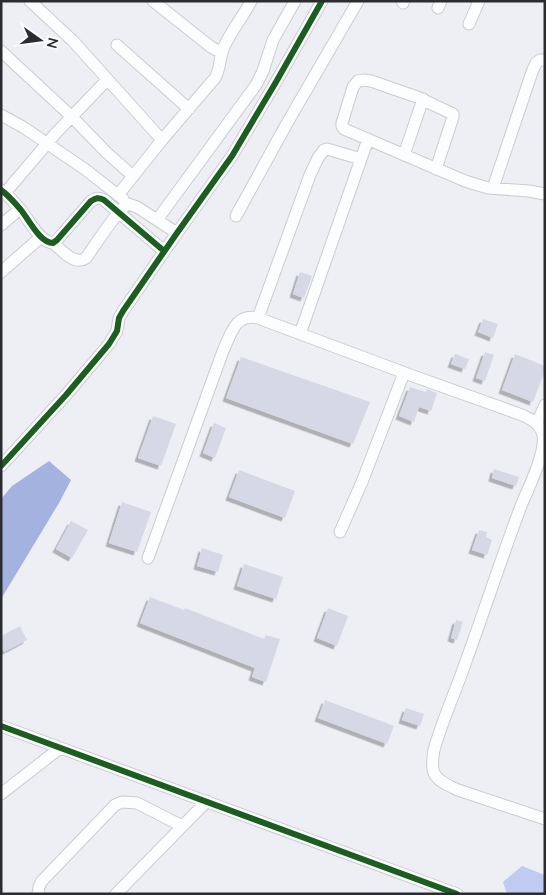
<svg xmlns="http://www.w3.org/2000/svg" width="546" height="895" font-family="'Nunito Sans',sans-serif">
<style>
.forest{fill:#c0cbf2}
.water{fill:#a4b2e0}
.building{fill:#d6d8e5;filter:url(#shadow)}
.lines{fill:none;stroke-linecap:round;stroke-linejoin:round}
.minor-casing{stroke:#cbccd0;stroke-width:13}
.minor{stroke:#fcfdfe;stroke-width:11}
.cycleway-casing{stroke:#fbfbfd;stroke-width:9}
.cycleway{stroke:#1b5e20;stroke-width:6}
</style>
<defs>
<filter id="shadow"><feDropShadow dx="-3.5" dy="3.5" stdDeviation="0" flood-color="#0004"/></filter>
</defs>
<rect width="100%" height="100%" fill="#eeeff5"/>
<!-- forest -->
<path class="forest" d="M522,866L545,875V894H507L503,882Z"/>
<!-- water -->
<path class="water" d="M49,461L71,480L59,503L1,599V499L12,486Z"/>
<!-- building -->
<path class="building" d="M300,272L312,276L304,298L293,294Z
M483,319L498,324L493,338L478,332Z
M485,352L494,355L485,381L476,378Z
M455,354L469,359L465,369L451,364Z
M515,354L545,366V371L533,402L502,390Z
M241,357L370,402L353,444L226,398Z
M410,387L426,392L427,389L437,393L431,411L419,407L414,422L399,416Z
M153,416L176,424L161,466L138,458Z
M214,423L226,428L215,458L203,453Z
M494,469L519,477L516,486L492,478Z
M239,470L295,491L285,518L229,497Z
M122,502L151,512L137,552L109,543Z
M71,521L88,530L72,558L56,549Z
M479,530L487,532L486,537L492,540L487,555L472,550Z
M202,548L223,555L218,572L197,566Z
M244,564L283,577L276,599L237,586Z
M150,597L184,610L185,608L264,639L266,635L280,639L266,682L252,677L255,668L140,623Z
M328,608L348,616L337,646L317,638Z
M456,620L463,622L457,640L451,638Z
M20,626L27,640L4,652L1,646V636Z
M325,700L394,726L387,744L318,718Z
M406,708L424,714L420,726L402,720Z"/>
<g class="lines">
<defs>
<path id="minor" d="M30,1L73,41L162,140
M153,1L211,47L222,53
M403,3L404,1
M438,8L441,1
M469,24L479,1
M117,45L189,109
M1,51L72,117L107,153L133,176
M1,115L23,127L86,170L123,199
M404,155L423,99
M436,169L453,117V114L417,97L371,81L363,80L358,81L353,87L342,123V126L344,129L465,181L488,188L529,191L545,194
M493,188L532,72L536,63L540,60H545
M1,190C8,195 15,203 21,210C29,220 40,243 53,243L57,240L91,201C96,198 98,197 104,200L164,251
M5,193L56,133L107,80
M118,195L162,140L215,78C221,68 219,57 224,47C231,31 243,17 251,1
M236,216L286,125L358,1
M157,220L256,85L263,71L273,40L295,1
M1,225L20,209
M53,243C62,250 74,266 86,258C94,247 118,209 128,204L137,207L177,233
M1,272L41,237
M258,318L310,175L318,158L324,150L327,149L361,159
M300,334L368,139
M537,423L545,405
M1,466L66,395L109,344L117,331L119,318L123,311L177,233L232,156L276,82L322,1
M340,532L362,482L404,373
M148,558L223,351C231,334 235,313 258,318L413,376L522,415C532,420 540,423 543,435C546,454 528,488 521,506C501,559 484,612 465,664C455,693 442,721 434,750C433,756 431,766 434,773C438,782 450,786 458,790L545,819
M1,726L457,894
M1,794L60,748
M38,894L39,887L41,882L115,805L122,802L137,803L182,826
M116,894L207,801"/>
</defs>
<!-- minor casing -->
<use href="#minor" class="minor-casing"/>
<!-- minor -->
<use href="#minor" class="minor"/>
<defs>
<path id="cycleway" d="M1,190C8,195 15,203 21,210C29,220 40,243 53,243L57,240L91,201C96,198 98,197 104,200L164,251
M1,466L66,395L109,344L117,331L119,318L123,311L177,233L232,156L276,82L322,1
M1,726L457,894"/>
</defs>
<!-- cycleway casing -->
<use href="#cycleway" class="cycleway-casing"/>
<!-- cycleway -->
<use href="#cycleway" class="cycleway"/>
</g>
<!-- border -->
<rect width="546" height="895" fill="none" stroke="#2b2c30" stroke-width="5"/>
<!-- north arrow -->
<g transform="translate(40 40) rotate(104)" stroke="#fbfbfd" stroke-width="4" paint-order="stroke">
<path d="M0-4L9 19L0 12L-9 19Z" fill="#2b2c30"/>
<text y="-8" font-size="14" font-weight="bold" text-anchor="middle" fill="#2b2c30">N</text>
</g>
</svg>
